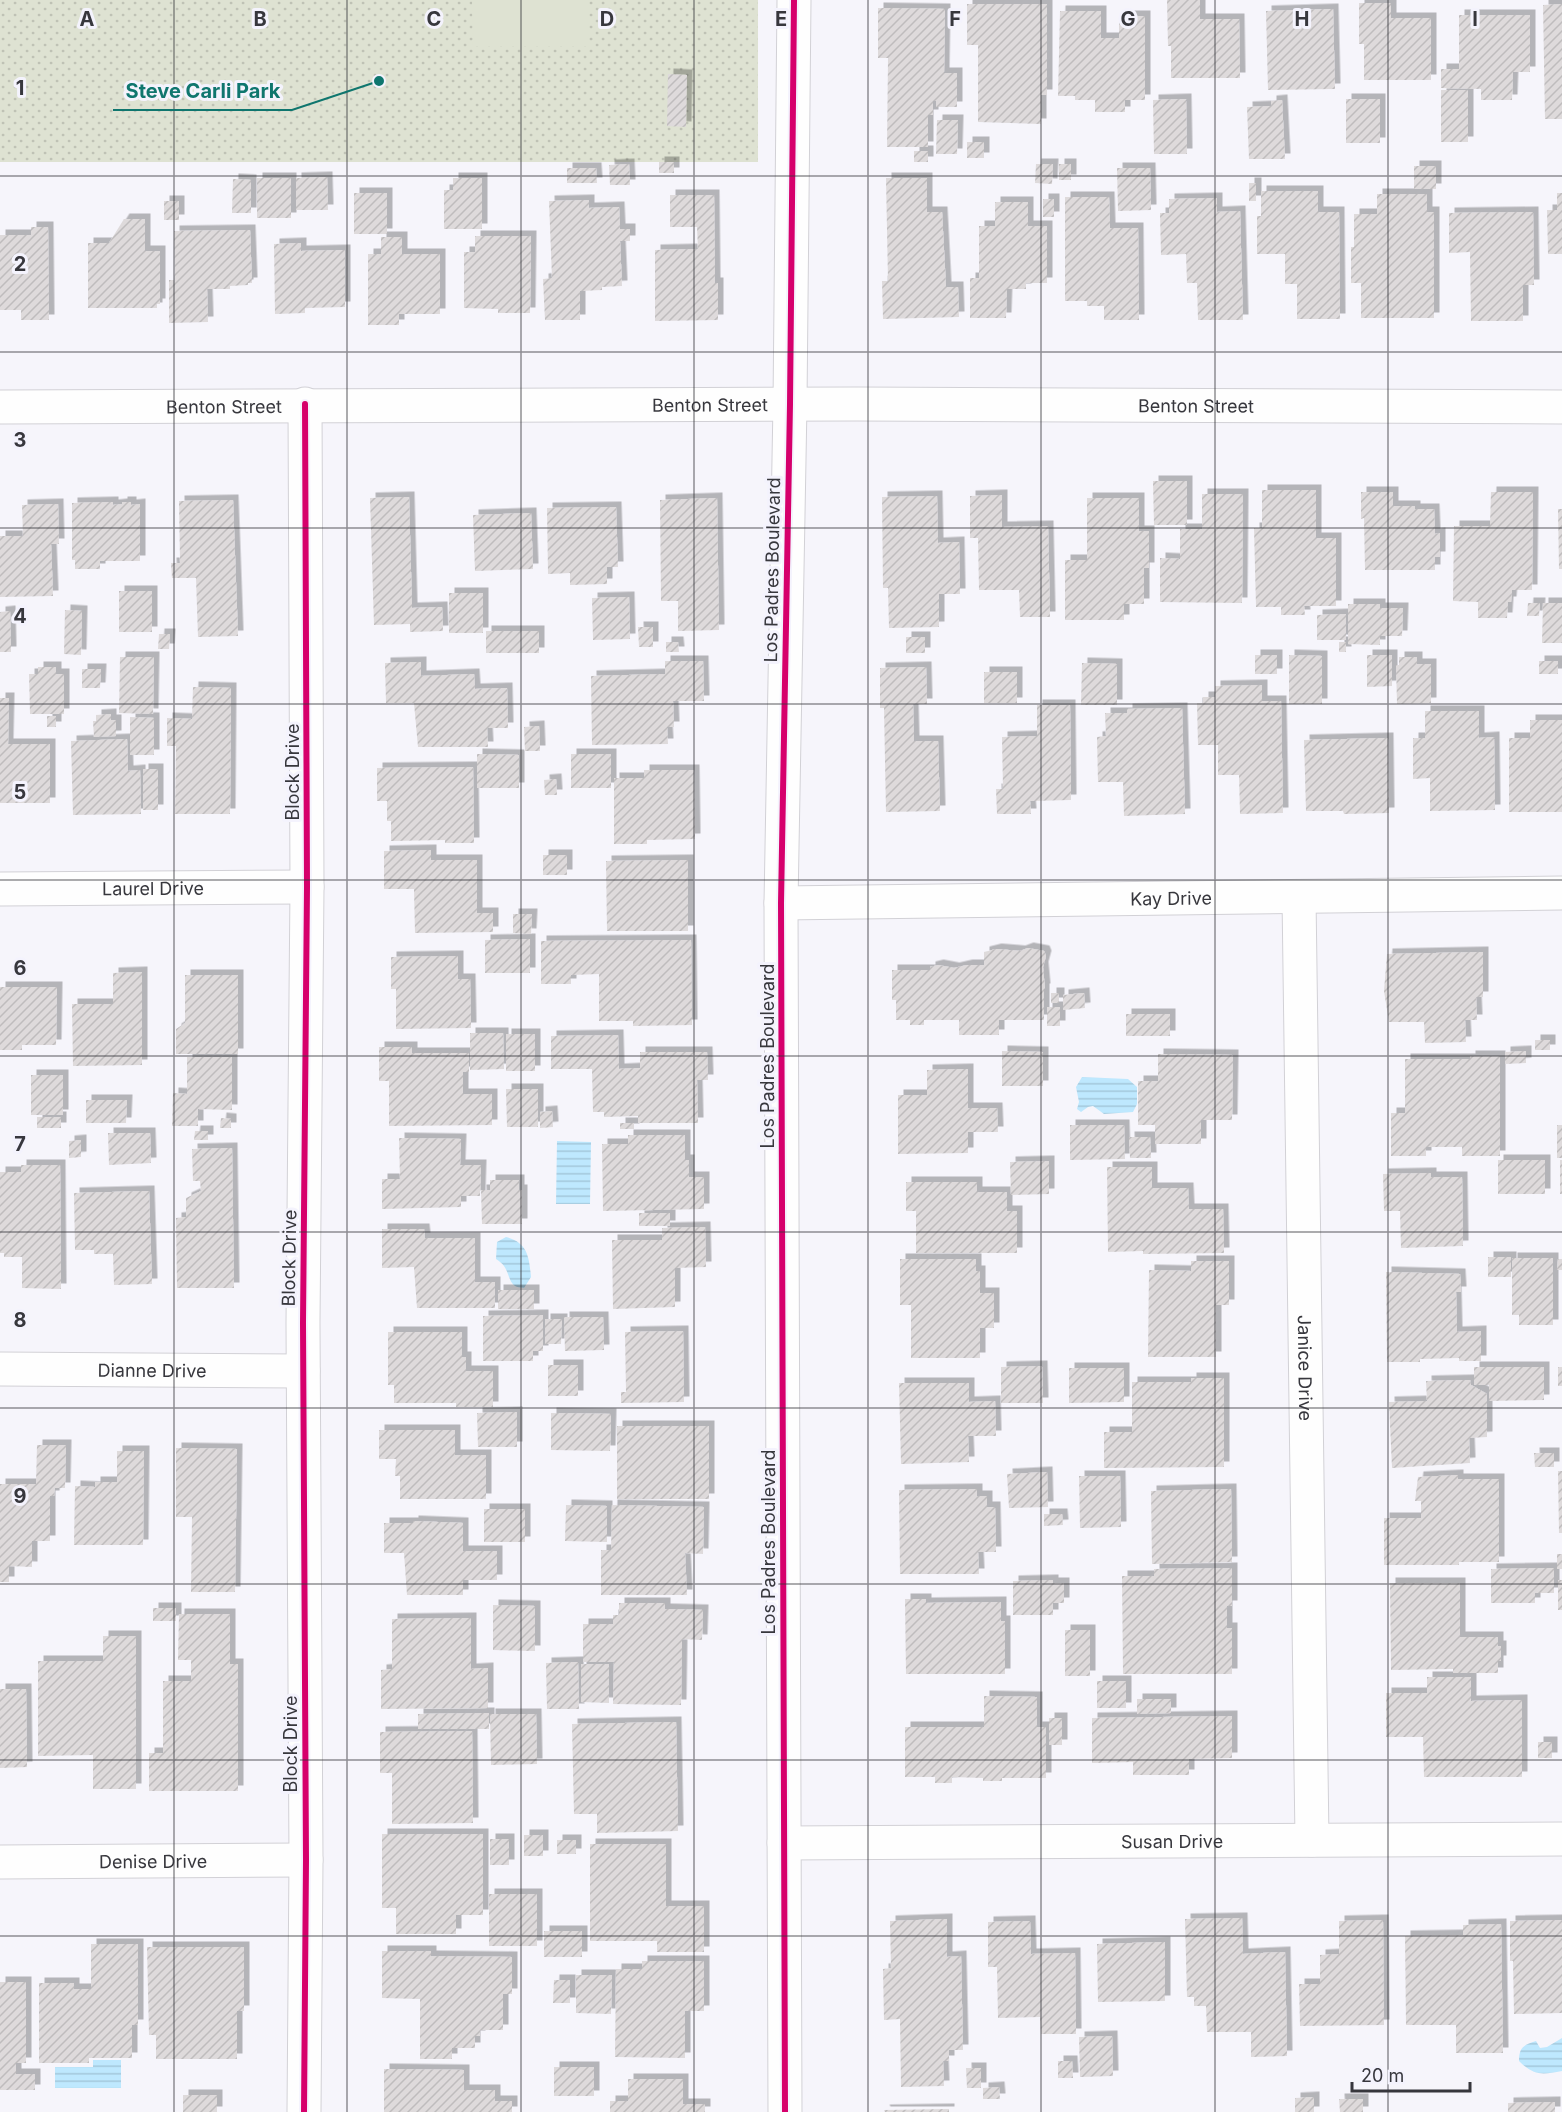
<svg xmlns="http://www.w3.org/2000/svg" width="1562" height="2112" font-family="Inter,sans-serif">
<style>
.grass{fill:url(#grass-dots)}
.pitch{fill:#dee2d2}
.water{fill:url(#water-rules)}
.building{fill:url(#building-hatch);filter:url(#shadow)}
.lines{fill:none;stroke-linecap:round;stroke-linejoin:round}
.street-casing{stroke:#d2d1d6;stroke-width:35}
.secondary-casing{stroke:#d2d1d6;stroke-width:35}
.street{stroke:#fefefe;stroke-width:33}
.secondary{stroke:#fefefe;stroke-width:33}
.cycleway-casing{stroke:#f4f3fd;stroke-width:10}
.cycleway{stroke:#d6006c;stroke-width:6}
.grid{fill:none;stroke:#37373d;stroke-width:1.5;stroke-opacity:0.55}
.labels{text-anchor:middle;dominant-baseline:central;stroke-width:6;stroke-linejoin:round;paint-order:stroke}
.street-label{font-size:18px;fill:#37373d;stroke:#f4f3fd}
.grid-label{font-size:20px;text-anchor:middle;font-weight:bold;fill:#37373d;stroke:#f4f3fd;stroke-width:6;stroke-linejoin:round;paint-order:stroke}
.leader{fill:none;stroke:#0f766e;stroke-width:2}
.callout-dot{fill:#0f766e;stroke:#f4f3fd;stroke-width:2}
.callout-label{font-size:20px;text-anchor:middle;font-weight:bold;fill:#0f766e;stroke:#f4f3fd;stroke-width:6;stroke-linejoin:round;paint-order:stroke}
</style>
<defs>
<pattern id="grass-dots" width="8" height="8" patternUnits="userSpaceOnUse" patternTransform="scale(1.5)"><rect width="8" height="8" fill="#dee2d2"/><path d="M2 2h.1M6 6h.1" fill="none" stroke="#bfc2b5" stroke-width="1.8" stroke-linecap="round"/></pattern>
<pattern id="water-rules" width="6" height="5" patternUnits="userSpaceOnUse" patternTransform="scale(1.5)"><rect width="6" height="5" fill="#bee8fe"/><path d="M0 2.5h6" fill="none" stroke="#a4c8db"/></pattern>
<pattern id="building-hatch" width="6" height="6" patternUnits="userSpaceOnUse" patternTransform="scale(1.5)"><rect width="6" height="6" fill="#dedadb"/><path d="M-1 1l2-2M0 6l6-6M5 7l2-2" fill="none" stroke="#bfbcbd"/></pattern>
<filter id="shadow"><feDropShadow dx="5.5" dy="-5.5" stdDeviation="0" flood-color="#0004"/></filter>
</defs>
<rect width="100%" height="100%" fill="#f6f5fb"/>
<!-- grass -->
<path class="grass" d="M0,0H758V162H0Z"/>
<!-- pitch -->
<path class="pitch" d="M472,0H589V46H473Z"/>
<!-- water -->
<path class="water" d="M1082,1077L1128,1079L1137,1087V1104L1133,1112L1104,1114L1093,1106L1088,1107L1081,1112L1077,1109L1079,1102L1076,1087Z
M557,1141L591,1142L590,1204H556Z
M506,1237C528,1243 529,1257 531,1277L524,1288C508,1288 511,1276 504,1266C502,1263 499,1261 496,1259L497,1242Z
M1562,2038V2071C1542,2075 1534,2076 1519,2061C1519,2048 1523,2045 1536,2041L1540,2048L1547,2047Z
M93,2060H121V2088H55V2067H93Z"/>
<!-- building -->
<path class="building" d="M1167,0H1200V19H1239L1240,78H1171V46H1168Z
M1359,3H1391V18H1431V80H1364V44H1359Z
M967,4H1047V95H1041V124L978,122V45H967Z
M1562,4V119H1545L1543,5Z
M878,8L945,9L944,73H957V107H936V101H933V115H928V147H887L888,58H878Z
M1333,9L1335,89L1268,90L1266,11Z
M1060,11H1101V38H1119V16H1145V100H1125V112H1095V100H1075V96H1058Z
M1459,15H1530V72H1513L1512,100H1481V89L1441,88V69H1459Z
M668,74L687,75L686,127L667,126Z
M1441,90H1468V142H1441Z
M1186,99L1187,154H1154L1153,100Z
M1346,99H1380V143H1346Z
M1282,100L1285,159H1249L1247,107L1271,106V101Z
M937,120H958L957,154H936Z
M967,142H984V158H967Z
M914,151H928V162H914Z
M659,162H674V173H659Z
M629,164L630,185H610L609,165Z
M1036,164H1053L1052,184L1035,183Z
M1059,164H1071V180H1059Z
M1414,166H1436V189H1414Z
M567,168H596L597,183H567Z
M1117,168H1150L1151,210L1118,211Z
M327,177L328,210H296V178Z
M257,178H291V218H257Z
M453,178H482V229H444V190H453Z
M886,178H927V212H942L946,287H958L959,317L883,319L882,281H888Z
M233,179L251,180V213H232Z
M1249,183H1256V201H1249Z
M1261,191H1318V212H1339L1340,319H1297V284H1285V254H1257V216H1261Z
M354,193H387V234H354Z
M1557,193H1562V254H1548L1547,210H1557Z
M1377,194H1427V212H1434V318H1361V283H1351V247H1354V214H1377Z
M670,195H714L715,283H718V320L655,321V250L698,249L697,227H670Z
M1065,197H1109L1110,228H1138L1139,320H1104V306H1087V301H1065Z
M1217,198V212L1240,211L1243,320H1198L1197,283H1187L1186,254L1161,255L1160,213H1169V199Z
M1043,199H1054V217H1043Z
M589,200V208L619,207L620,229H630V241H620L622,286L602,287V290L580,291V320H545L543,279L552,278L549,201Z
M164,201H179V220H164Z
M995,202H1028V226H1047V283H1026V289H1007L1006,318H970V278H979V226H995Z
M1533,212L1534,285H1523V321H1471L1470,252L1449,253V213Z
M124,219H145V251H160V304H157V308H88V243H109Z
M31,227H48L49,320H21V310H0V235H31Z
M250,230L252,283H248V285L230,286V289H207L208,322L169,323V280H175L174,231Z
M475,236H531L530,313H498V309L464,308V252H475Z
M381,237H402V254H440V314H399V325H368V254H381Z
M301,243V251L345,250V307L305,308V313L275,314L274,244Z
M1153,481H1187V525H1154Z
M1262,490H1316V538H1336V606H1304L1305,615H1281V607H1256L1254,528H1262Z
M1361,492H1393V506H1415V509H1434L1435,534L1440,533V557H1435V570H1365L1364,518L1361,519Z
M1491,492H1533L1532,590H1512L1511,602H1508L1507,618H1478V602L1453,601L1454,526H1490Z
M1202,494H1243L1242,603L1160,602V558L1180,559V529H1202Z
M1002,495V527L1048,526L1050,617H1020L1019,590H979L978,538H970V496Z
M937,496L938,543L959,542L960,594H939V627L889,628L888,588H883L882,497Z
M409,497L412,608L442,607L443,631L410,632V624L374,625L370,498Z
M717,498L719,630L678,631V601H661L660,500Z
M1087,498H1139V531H1149V568H1144V604H1124V620H1065V560H1087Z
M233,500L238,636L198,637L196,578H172L171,563H180L179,501Z
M113,502V505L122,504V502H131V505L140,504V561H100V569H75V560H72V503Z
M58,504L59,544H51L53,596L0,597V536H23L22,505Z
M616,507L618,567H607V584L570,585V573L548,574L547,508Z
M1558,509H1562V569H1559Z
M531,513L533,569L475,571L473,515Z
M119,591H152V632H119Z
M449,593H483V633H449Z
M629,597L630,639L593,640L592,598Z
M1528,603H1540L1539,616H1527Z
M1543,603H1562V643H1542Z
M1348,604H1380V608H1403L1402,636H1380V645L1348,644Z
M65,610L82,611L81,655L64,654Z
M10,611L11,652H0V612Z
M1346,614V640H1317V615Z
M638,627H653V647H639Z
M486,631H539V653H486Z
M159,634H170L169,649H158Z
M906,637H925V653H906Z
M666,642H678L679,652H666Z
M1339,642H1346V652H1339Z
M1255,655H1277V674H1255Z
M1289,655L1322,656V704H1289Z
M1367,655H1392V686L1367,687Z
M120,657H154L153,714L119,713Z
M1399,657H1417V664H1431V703L1397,704L1396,665H1399Z
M665,661H703L704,701H673L674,727H667L668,744L592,745L591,676L665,674Z
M1539,661H1558V674H1539Z
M421,662V676L474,674L475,689L507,688L508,728H487L488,747H418L414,703H386L385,663Z
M1082,663L1117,664V705H1081Z
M38,667H56V674H64V714H30L29,674H38Z
M926,667L927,704H913L914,741H938L940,811L886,812L884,708H880V668Z
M82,669H101L100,688H82Z
M984,672H1017V703H984Z
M1262,685V701H1281L1283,813L1240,814L1239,775H1218V745H1198L1197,703H1203V697H1215V686Z
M193,687L231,688L230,814H175L176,746H167V718L192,719Z
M0,698H9L8,744H50V803H0Z
M1037,705H1070L1071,800L1030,801L1031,814H997L996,789H1003L1002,737L1037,736Z
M1182,708L1185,814L1124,816L1123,782H1098L1097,737L1106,736L1105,713H1127V709Z
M1425,711H1479V738L1494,737L1495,810L1430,811V778L1413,779V738H1425Z
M111,714V720H116V736L94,737L93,721H96V715Z
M47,716H56V727H47Z
M130,717L154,718V755H130Z
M1530,720H1562V812H1509V738H1530Z
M539,726L540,751H525L524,727Z
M1388,738L1389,813L1344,814L1343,811H1306L1304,740Z
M127,739L128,771L140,770L141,814L73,815L71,741Z
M477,754L519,755V788H477Z
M571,754H611V788H571Z
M473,767L474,843H445V840L391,841V821H387V801H377V768Z
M143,769H158V810H143Z
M644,770H694L695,839L647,840V844H614V778H644Z
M556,779L557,795H545L544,780Z
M431,850V860H477V913H493V932L415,933L414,889H384V851Z
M543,855H567V875H543Z
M688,860V931H607L606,861Z
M513,914H532L531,934L513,933Z
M530,939V973H485V940Z
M691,940L692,1025L633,1026V1021H599V974L571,975V984H541V941Z
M1028,948L1044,951L1046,956L1043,967L1045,989H1044V1020H999V1035H959V1020H924V1025H910V1020H896V1000H892V970H930V967L938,965L954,968L967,965H984V952L996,949L1020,951Z
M1483,952V997H1476L1477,1020H1465L1466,1042L1425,1043L1424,1022H1389L1384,991L1387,954Z
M458,956V979H470L471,1028L396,1029V989H391V957Z
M142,972V1065L73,1066L72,1004H113V973Z
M185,975H238V1054H176V1029L185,1023Z
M0,987H57L56,1045H22V1050H0Z
M1051,993H1059V1003H1051Z
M1084,993L1085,1008L1063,1010V995Z
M1047,1007H1060V1026H1047Z
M1126,1014H1170V1036H1126Z
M470,1033H503L504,1069L470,1070Z
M506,1034H535V1071H506Z
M618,1035L619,1069L640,1068V1052H707L708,1080H697L698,1123H638V1116L604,1117V1112H593L592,1069H551V1036Z
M1535,1040H1550V1050H1535Z
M379,1047H412V1053H469V1072H463V1094H492V1125L389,1126V1081H379Z
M1002,1051L1043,1052V1086H1002Z
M1526,1051V1063L1505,1064V1052Z
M1158,1054L1233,1055L1232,1120H1201V1144H1155V1125H1138V1081H1158Z
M1470,1056H1500V1156H1462V1147H1426V1156H1391V1113H1405V1059H1470Z
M187,1057H232V1110L198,1109V1126H172L173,1093L187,1094Z
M968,1069V1108H997L998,1132H968V1153L898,1154V1095H927V1070Z
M31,1075H63V1115H31Z
M506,1089H538V1127H507Z
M86,1100H127L126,1123H86Z
M552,1111L553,1127L540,1128V1112Z
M37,1117H61V1128H37Z
M221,1118L231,1119V1128H220Z
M620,1123H634V1129H620Z
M1070,1125H1124L1125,1159L1070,1160Z
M1557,1125H1562V1158H1557Z
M195,1131H208V1140H194Z
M108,1133H150L151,1163L109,1165Z
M628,1135H685V1160H689V1177H704V1209L603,1211L602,1144H628Z
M1129,1137H1150L1151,1158H1130Z
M399,1138L461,1139L460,1165H481L480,1196H461V1207L382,1209V1179H400Z
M81,1140V1157L69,1158V1141Z
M232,1148L234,1288H177L176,1218L186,1217V1198L201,1191L200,1181H193L192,1149Z
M1498,1160H1545V1194H1498Z
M1560,1160H1562V1194H1560Z
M1049,1161V1194L1011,1195L1010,1162Z
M21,1165H60L61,1289L22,1288V1257H4V1253H0V1172H21Z
M1107,1167H1152V1188H1188L1189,1209H1223L1224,1253L1143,1254V1251L1108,1252Z
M1431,1173V1177H1462L1463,1246L1401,1248L1400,1211H1384L1383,1174Z
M490,1180H519V1190H522V1224H482L481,1190H490Z
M906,1182H977V1192H1007V1211H1017V1253H916V1211H906Z
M149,1191L152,1284L114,1285L113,1254H94V1250H75L74,1193Z
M639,1213H670V1226H639Z
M705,1227L706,1267L675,1268V1307L613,1309L612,1240H662V1228Z
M382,1229H424L425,1238H475V1282H495V1308H417L414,1267L382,1268Z
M1488,1257H1511V1277H1488Z
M1512,1258H1553V1325H1519V1315H1512Z
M900,1259H976V1271H980V1293H994V1328H980V1358H911V1305H900Z
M1558,1259H1562V1270H1557Z
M1191,1261H1229V1305H1216V1357H1148L1149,1270L1191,1271Z
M1386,1272L1460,1274L1461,1292H1456L1457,1332L1481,1331V1361H1459V1358L1420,1359V1362H1387Z
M498,1290H534V1309H498Z
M543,1315V1351H533V1361H483V1316Z
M564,1317H603L604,1350L565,1351Z
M545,1319H562L561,1344H545Z
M683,1331L684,1402L621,1403V1392H626L625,1332Z
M388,1332H462V1357H466V1371H493V1407H456V1403H394V1385H388Z
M548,1365H578V1396H548Z
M1042,1366L1043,1403H1001V1367Z
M1474,1367H1544V1400L1489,1401V1385H1474Z
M1558,1367H1562V1386H1558Z
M1069,1368H1124V1402L1069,1403Z
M1191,1378H1224V1467L1104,1468V1432H1132V1382H1191Z
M1470,1380L1471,1385L1487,1394V1437L1469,1438L1470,1463L1392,1468L1389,1402L1427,1401L1426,1381Z
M899,1383H969V1402L995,1401L996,1436H968L969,1462L901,1464Z
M517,1412V1447H478L477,1413Z
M551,1413L611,1414L610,1451L551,1450Z
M617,1426H709V1499H617Z
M379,1430H455V1455H486V1499H400V1476H395L396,1459H379Z
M37,1445H66L65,1488H55L54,1496H50V1541H32V1567L9,1566V1582H0V1484H36Z
M176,1448L237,1449L235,1592H191L192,1517H176Z
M117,1451H144L143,1545H74L75,1486L95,1487V1482H117Z
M1534,1453H1554V1467H1535Z
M1558,1471H1562V1533H1559Z
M1047,1472L1048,1507L1009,1508L1007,1474Z
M1458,1475V1479H1499V1562H1459V1565H1384V1518H1421V1501H1415L1418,1477Z
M1079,1476H1120L1121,1527L1080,1528Z
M977,1489V1496H987V1507H995L996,1552H978L979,1574H900L899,1490Z
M1231,1489L1232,1562L1152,1564L1151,1491Z
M566,1505L607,1506V1542L565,1541Z
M612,1505L704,1507L703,1554L685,1553L687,1595H601V1550H611Z
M484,1509H525V1542H484Z
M1044,1514H1062L1063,1525L1044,1526Z
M413,1521L463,1523V1551H497V1580H463V1595H407L404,1553H384V1523H413Z
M1557,1554H1562V1569H1557Z
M1232,1568V1606H1227V1628H1232V1674H1123L1122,1576H1154V1569Z
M1554,1568V1593H1535V1603H1491V1569Z
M1053,1580V1583H1064V1603H1053V1615H1013V1581Z
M1558,1580H1562V1610H1558Z
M1390,1583H1460V1637H1498V1646H1501V1661H1498V1673H1453V1669L1391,1670Z
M905,1599H926V1603L1001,1602V1621H1005V1674H906Z
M619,1603H665V1609L703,1610L702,1640L682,1639L681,1705L613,1704L614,1662H583V1624H613V1615H619Z
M493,1605L535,1606V1651L493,1650Z
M153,1608H176V1621H153Z
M179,1614H230V1664H238V1791H149V1753H163V1681H191V1660H178Z
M471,1618V1669L488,1668V1708L381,1709V1670L392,1669V1619Z
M1065,1630H1090V1676H1065Z
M103,1636H136V1789H93V1755L38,1756V1661H103Z
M578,1662L579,1709H547L546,1663Z
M581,1664H609V1703L581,1702Z
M1427,1677H1471V1701L1522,1700V1777H1424L1423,1737H1386V1693H1427Z
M1097,1681H1126V1708H1097Z
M0,1689H26L27,1767L0,1768Z
M984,1696L1037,1697V1727H1046V1778H1002V1781H983V1778L952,1777V1783H935V1777H905V1727H984Z
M1137,1699H1171V1713L1137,1714Z
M489,1713V1729H418V1714Z
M490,1714H536L537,1764L491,1765Z
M1232,1716V1758L1189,1759V1775H1133V1762L1092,1763V1718Z
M1049,1718H1062V1745H1049Z
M676,1722L678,1831L597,1833V1814H574L572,1724Z
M472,1731L473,1823L392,1824V1773H380V1732Z
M1538,1742H1552V1758H1538Z
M382,1834H483V1915H456V1934H396V1908H382Z
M524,1835H543V1856H524Z
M490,1839H509V1865H490Z
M557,1840H576V1854H557Z
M590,1844H666V1906H704V1952H657V1941H590Z
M489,1894H537V1946H489Z
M1242,1918L1243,1954L1285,1952L1287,2056L1251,2057V2032H1207L1206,2006H1194V1997H1187L1185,1919Z
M947,1919V1957L961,1956L963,2050H949V2061H943L944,2086L901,2087L900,2019L884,2020L883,1969L891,1968L890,1921Z
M1383,1920L1384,2025L1300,2026L1299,1984H1320V1955L1339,1954V1921Z
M1562,1920V2013L1514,2014L1513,1961H1510V1921Z
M1030,1921L1031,1954L1075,1953L1076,2034H1041L1040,2017L998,2018L997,1967H988V1922Z
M1501,1924L1503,2053H1456V2025H1406L1405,1936L1463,1935V1925Z
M544,1931H582V1957H544Z
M1165,1942V2001L1098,2002L1097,1944Z
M91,1944H138V2025H132V2058H89V2063H39V1983H74V1989H91Z
M147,1947H244V2011H237V2059H156V2035H149Z
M382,1951H431V1956L512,1957V1994H503V2030H480V2036H475V2048H452V2059H420V1999L382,1998Z
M642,1961H704V2011H685V2058L615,2057L616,1969H642Z
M576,1975H612L611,2014L576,2013Z
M554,1980H570V2003H553Z
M0,1982H26V2063H16V2074H35V2090H0Z
M1112,2036L1113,2076L1080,2077L1079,2037Z
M1058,2061H1072L1073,2078H1058Z
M554,2067H594V2096H554Z
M966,2068H981V2088H967Z
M384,2069L464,2070V2090H495V2101H512V2112H384Z
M628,2079H683V2104H705V2112H610V2101H628Z
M999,2087L1000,2099H983V2088Z
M183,2095H217V2112H183Z
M1314,2097V2112H1295V2098Z
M1339,2099H1363V2112H1340Z
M1555,2102V2112H1508V2103Z
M949,2109V2112H885L884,2110Z"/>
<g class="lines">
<defs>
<g id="street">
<path id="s1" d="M0,889L307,887"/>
<path id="s2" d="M1299,897L1312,1840"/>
<path id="s3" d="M781,903L1562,893"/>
<path id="s4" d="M0,1369L303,1371"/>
<path id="s5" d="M784,1843L1562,1839"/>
<path id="s6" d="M0,1862L306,1860"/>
<path d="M304,2112L306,1860L303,1323L307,887L305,404"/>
</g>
<g id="secondary">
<path id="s7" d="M0,407L857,404L1562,407"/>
<path d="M785,2112L781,903L790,404L794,0"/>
</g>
</defs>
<!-- street casing -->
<use href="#street" class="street-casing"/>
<!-- secondary casing -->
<use href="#secondary" class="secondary-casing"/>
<!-- street -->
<use href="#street" class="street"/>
<!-- secondary -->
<use href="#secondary" class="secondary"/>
<defs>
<path id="cycleway" d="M304,2112L306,1860L303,1323L307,887L305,404
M785,2112L781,903L790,404L794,0"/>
</defs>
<!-- cycleway casing -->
<use href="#cycleway" class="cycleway-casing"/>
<!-- cycleway -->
<use href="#cycleway" class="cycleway"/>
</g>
<!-- grid -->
<path class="grid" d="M174,0V2112M347,0V2112M521,0V2112M694,0V2112M868,0V2112M1041,0V2112M1215,0V2112M1388,0V2112M0,176H1562M0,352H1562M0,528H1562M0,704H1562M0,880H1562M0,1056H1562M0,1232H1562M0,1408H1562M0,1584H1562M0,1760H1562M0,1936H1562"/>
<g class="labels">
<!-- street labels -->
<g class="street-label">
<text stroke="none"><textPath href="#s7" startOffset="710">Benton Street</textPath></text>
<text stroke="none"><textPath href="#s7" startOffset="224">Benton Street</textPath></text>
<text stroke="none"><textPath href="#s7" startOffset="1196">Benton Street</textPath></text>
<text transform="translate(772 570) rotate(-89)">Los Padres Boulevard</text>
<text transform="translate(292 772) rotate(-90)">Block Drive</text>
<text stroke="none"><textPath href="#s1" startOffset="153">Laurel Drive</textPath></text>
<text stroke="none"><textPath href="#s3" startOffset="390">Kay Drive</textPath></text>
<text transform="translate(767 1056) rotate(-90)">Los Padres Boulevard</text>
<text transform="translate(289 1258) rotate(-89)">Block Drive</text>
<text stroke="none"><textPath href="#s2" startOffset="471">Janice Drive</textPath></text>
<text stroke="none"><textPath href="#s4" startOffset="152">Dianne Drive</textPath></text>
<text transform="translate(768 1542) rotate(-90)">Los Padres Boulevard</text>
<text transform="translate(290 1744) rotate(-90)">Block Drive</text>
<text stroke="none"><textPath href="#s5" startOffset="388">Susan Drive</textPath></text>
<text stroke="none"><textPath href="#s6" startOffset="153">Denise Drive</textPath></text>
</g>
</g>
<g class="grid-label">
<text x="87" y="26">A</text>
<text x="260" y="26">B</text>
<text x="434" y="26">C</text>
<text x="607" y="26">D</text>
<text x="781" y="26">E</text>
<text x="955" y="26">F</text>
<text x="1128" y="26">G</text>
<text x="1302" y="26">H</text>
<text x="1475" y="26">I</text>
<text x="20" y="95">1</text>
<text x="20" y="271">2</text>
<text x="20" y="447">3</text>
<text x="20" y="623">4</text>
<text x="20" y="799">5</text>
<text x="20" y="975">6</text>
<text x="20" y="1151">7</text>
<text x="20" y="1327">8</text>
<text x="20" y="1503">9</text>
</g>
<!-- callouts -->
<path class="leader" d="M379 81L292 110H113"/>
<circle class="callout-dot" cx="379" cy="81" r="6"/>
<g class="callout-label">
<text x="203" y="98">Steve Carli Park</text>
</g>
<!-- scale -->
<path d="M1352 2082v9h118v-9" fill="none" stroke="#37373d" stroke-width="3"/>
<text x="1361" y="2082" font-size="18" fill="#37373d" stroke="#f4f3fd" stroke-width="4.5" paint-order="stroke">20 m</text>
</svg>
